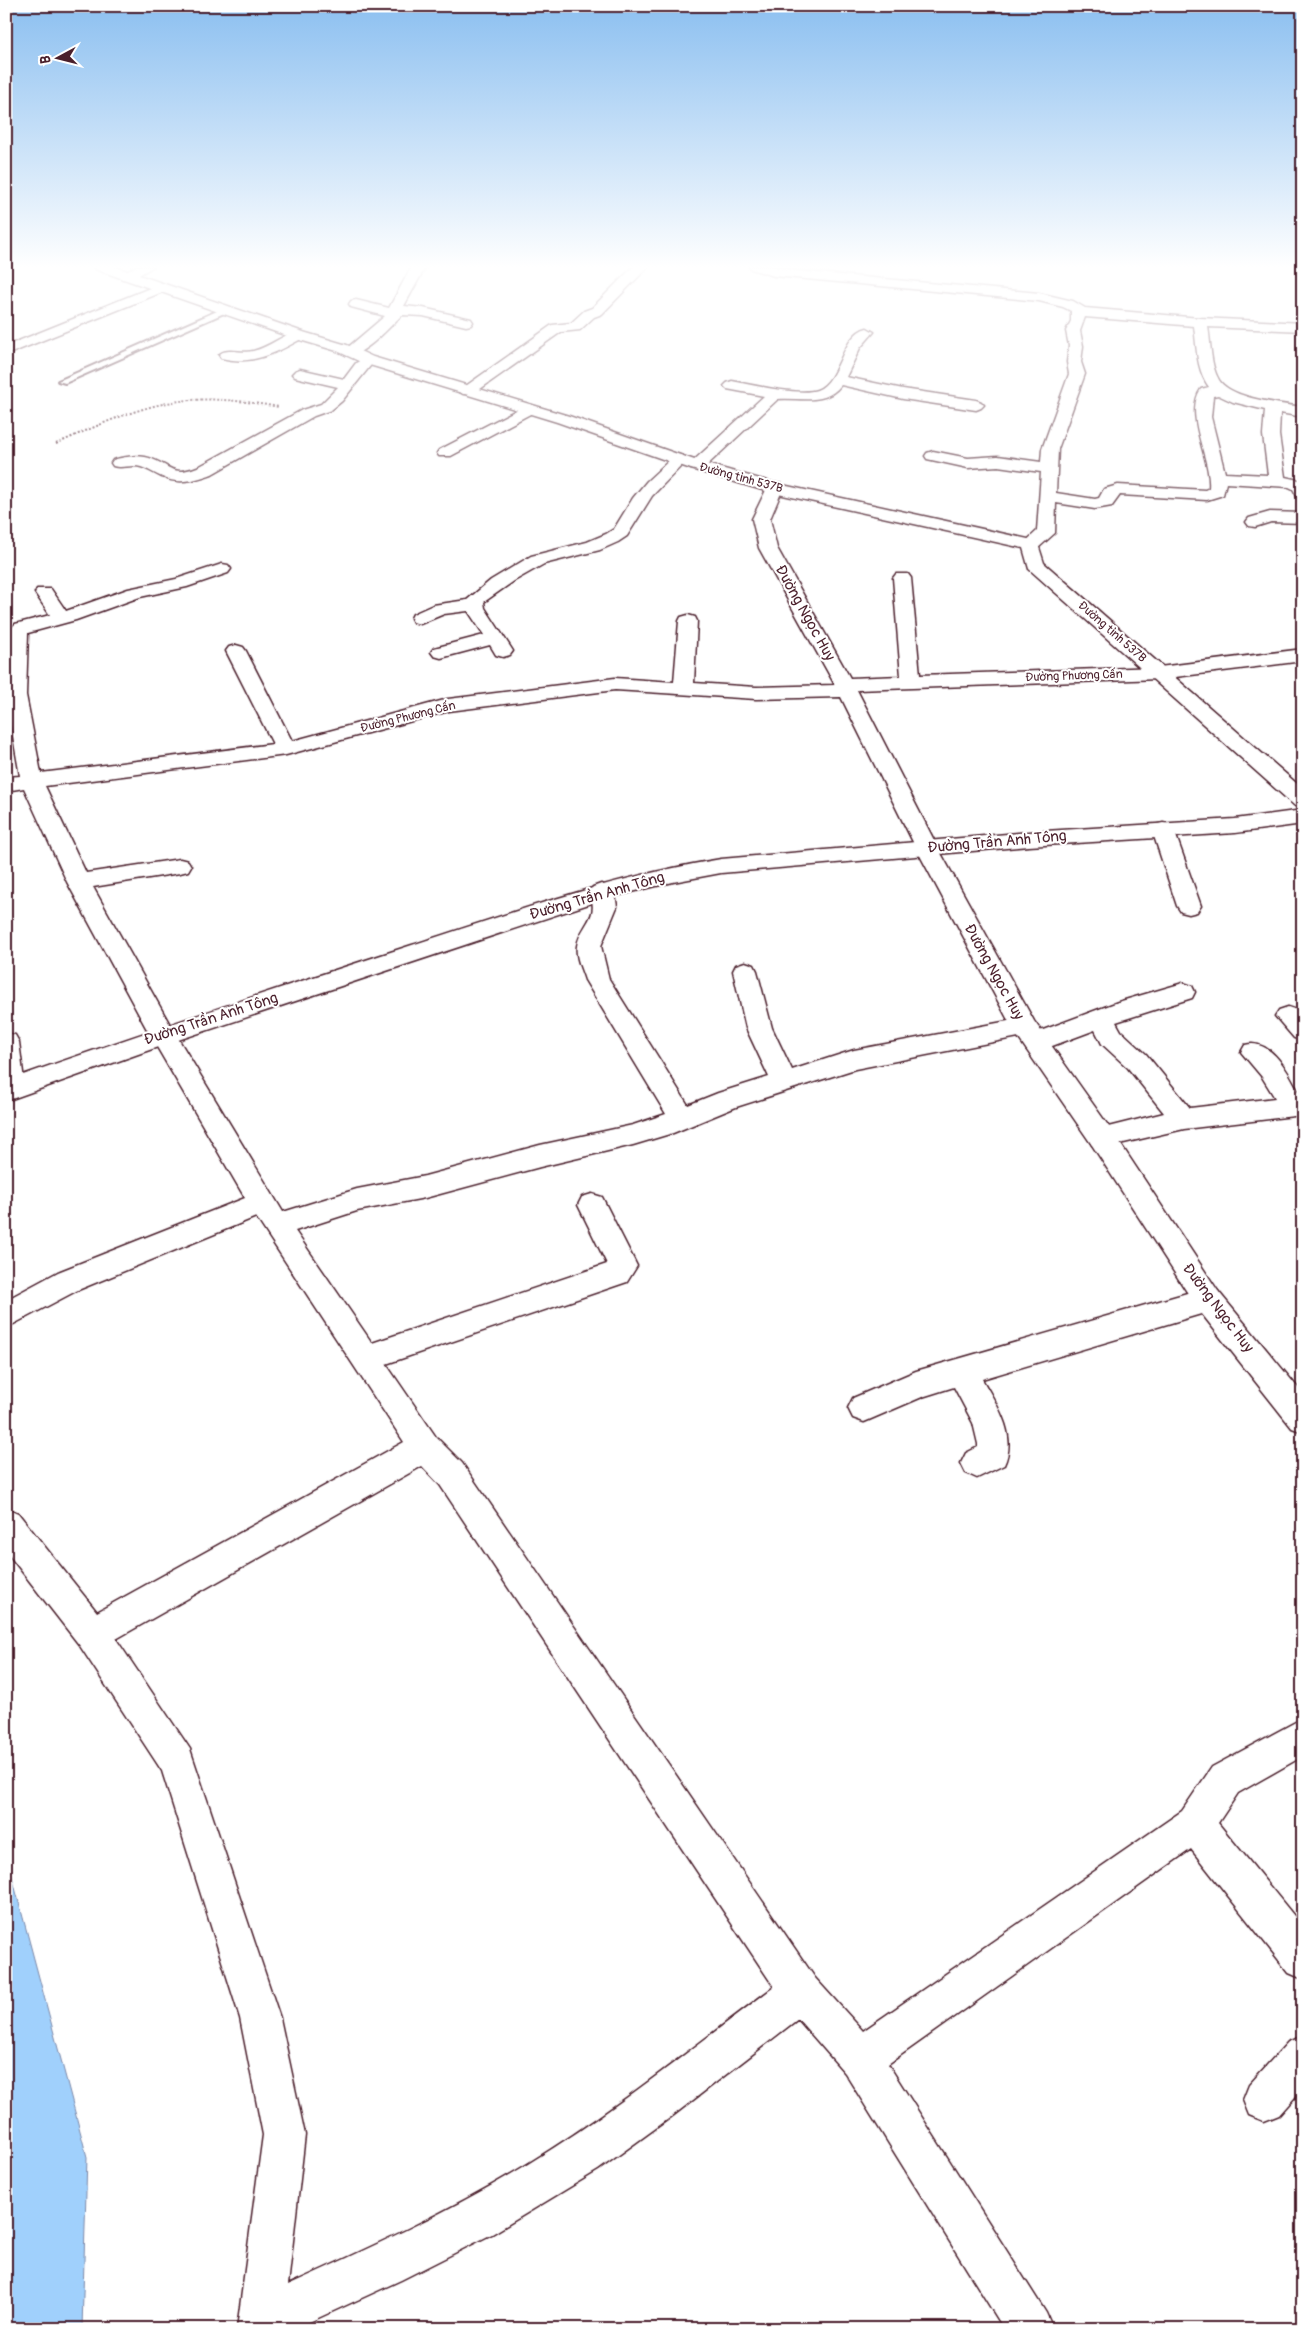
<svg xmlns="http://www.w3.org/2000/svg" width="1309" height="2335" font-family="Pangolin,sans-serif">
<style>
.water{fill:#a0d0fc;stroke:#7e89a8}
.lines{fill:none;stroke-linecap:round;stroke-linejoin:round}
.service-casing{stroke:#4a1f2b;stroke-width:4}
.minor-casing{stroke:#4a1f2b;stroke-width:3}
.tertiary-casing{stroke:#4a1f2b;stroke-width:3}
.secondary-casing{stroke:#4a1f2b;stroke-width:3}
.path{stroke:#4a1f2b;stroke-width:2;stroke-dasharray:2 2;stroke-linecap:butt}
.service{fill:#fff;fill-rule:evenodd}
.minor{fill:#fff;fill-rule:evenodd}
.tertiary{fill:#fff;fill-rule:evenodd}
.secondary{fill:#fff;fill-rule:evenodd}
.labels{text-anchor:middle;dominant-baseline:central;stroke-width:4;stroke-linejoin:round;paint-order:stroke}
.far-street-label{font-size:12px;fill:#4a1f2b;stroke:#fff}
.street-label{font-size:15px;fill:#4a1f2b;stroke:#fff}
</style>
<rect width="100%" height="100%" fill="#fff"/>
<filter id="ink" filterUnits="userSpaceOnUse"><feTurbulence type="fractalNoise" baseFrequency=".02" numOctaves="2"/><feDisplacementMap in="SourceGraphic" scale="10" xChannelSelector="R" yChannelSelector="G"/><feConvolveMatrix kernelMatrix="1 2 1 2 8 2 1 2 1" color-interpolation-filters="sRGB"/></filter>
<g filter="url(#ink)">
<!-- water -->
<path class="water" d="M6,1854L87,2157L82,2329H6Z"/>
<g class="lines">
<defs>
<path id="service" d="M224,308L231,310L65,383L58,381Z"/>
<path id="minor" d="M136,266H154L132,279H122L120,276Z
M412,266H426L404,306L423,308L471,319L473,322L471,325L466,326L423,316L402,315C391,325 362,359 346,355L344,352L346,349L385,316L351,307L349,304L351,301L356,300L389,308Z
M634,266H649L602,314L594,317L580,330L561,332L473,394H463L460,391L463,388L552,325L571,323L584,311L592,308Z
M749,266H770L797,271L1039,293L1073,301L1085,308L1200,318L1303,323V331L1208,327C1211,343 1210,365 1219,380C1231,399 1282,404 1303,407V417L1280,413L1279,435L1285,477L1303,481V497L1297,496L1293,489L1289,487L1226,483L1223,495L1207,500L1120,495L1112,506L1095,509L1056,503L1055,533L1037,549H1025L1022,545L1037,531L1041,472L998,466L968,468L927,459L925,456L927,453L933,451L968,458L998,456L1041,462L1042,449L1069,374L1067,362L1069,346L1066,331L1071,321V311L1063,307L1039,301L774,276L751,269ZM1085,317L1194,326C1197,347 1196,369 1209,387L1201,389C1183,415 1212,459 1209,488L1205,490L1118,485L1104,489L1099,498L1095,499L1056,493L1058,449L1085,374L1081,362L1083,346L1080,331ZM1218,395L1233,402L1265,410L1263,435L1268,475L1225,473L1211,417L1213,396Z
M160,284L167,288L165,291L6,355V346Z
M867,328L874,332L860,348L846,377L903,389L976,400L981,402L984,405L981,408L976,410L903,399L841,385C825,406 800,397 778,399L703,469H691L689,466L691,463L764,396L727,389L724,386L727,383L732,381C752,385 800,396 817,390C841,381 841,334 867,328Z
M298,331L303,332L305,335L303,338C276,353 252,366 221,358L219,355C225,347 243,354 253,351C270,347 282,335 298,331Z
M368,356L375,360L342,401L331,410L314,416L212,474C195,480 179,485 162,477C155,474 148,469 141,467C132,464 122,469 113,466L111,463L113,460C122,457 136,455 145,457C171,463 169,479 200,466L302,410L321,404L338,387L295,377L292,374L295,371L300,369L344,379L356,363Z
M528,404L534,406L536,409L534,412L451,456H439L437,453L439,450Z
M679,455L685,457L687,460L652,496L627,536L618,542L600,550L544,564L514,581L484,602L485,608L513,651L510,655L503,657L496,655L490,645L441,658L434,656L431,652L434,648L484,635L468,611L444,614L420,624L413,622L411,618L413,614L433,605L467,600L491,580L531,556L587,542L606,534L614,529L633,498L647,481L673,457Z
M775,483L781,484L783,488L770,519L777,548L850,678L901,676L893,578L896,574H908L911,578L920,675L1159,667L1303,649V661L1159,679L857,690L938,848L935,853L927,855L919,853L916,848L841,697L756,699L615,690L449,711L286,755L45,786L86,873L180,859L188,861L191,866L188,871L180,873L93,887L173,1030L283,1212L357,1189L425,1176L540,1145L633,1125L666,1114L585,980C582,970 575,957 577,946C581,923 601,918 589,892L593,887L601,884L609,887L616,900L617,907L601,946L609,979L688,1105L718,1093L769,1077L746,1028L733,971L736,965L745,962L754,965L757,971L772,1028L792,1070L854,1050L1024,1018L1033,1021L1037,1027L1033,1033L1024,1036L855,1069L736,1107L673,1133L633,1145L540,1167L425,1198L357,1211L295,1231L372,1343L607,1264L578,1205L582,1197L592,1194L602,1197L637,1266L627,1282L386,1364L436,1437L462,1463L815,1978L863,2031L1182,1811L1212,1767L1303,1718V1756L1238,1793L1218,1823L1303,1927V1979L1289,1973L1191,1849L888,2064L1046,2313L1053,2329H1004L845,2073L798,2019L671,2117L598,2170L492,2234L401,2280L294,2329H237L263,2135L240,2018L162,1771L80,1646L6,1551V1508L18,1513L97,1612L404,1442L256,1217L78,1290L6,1328V1300L58,1272L245,1198L150,1035L67,882L24,788L6,791V777L20,776L6,697L8,632L15,624L50,615L35,593L37,589H51L66,611L128,589L176,579L222,564L228,565L231,569L228,573L187,587L140,597L76,620L28,633L26,695L41,773L273,744L226,651L229,647L236,645L243,647L246,651L292,741L448,699L615,678L674,682L679,621L681,617L688,615L695,617L697,621L694,683L756,687L835,685L759,548L752,519L767,488L769,484ZM422,1466L440,1485L774,1987C693,2047 614,2112 528,2164C451,2211 370,2248 288,2285L305,2135L280,2018L190,1749L116,1639Z
M1270,512L1303,513V523L1271,522L1255,527L1249,526L1246,522L1249,518Z
M1163,823L1171,825L1174,830L1201,906L1197,912L1189,914L1181,912L1177,906L1152,830L1155,825Z
M1183,983L1192,986L1195,992L1192,998L1116,1022L1121,1031L1146,1054L1190,1108L1275,1098L1262,1077L1241,1052L1245,1045C1271,1037 1290,1075 1300,1095H1303V1115L1184,1129L1102,1148L1092,1145L1088,1138L1092,1131L1164,1113L1128,1068L1102,1044L1095,1030L1036,1052L1027,1050L1023,1043L1027,1036L1118,1002Z
M1288,1007L1297,1010L1303,1015V1040L1294,1038L1275,1016L1279,1010Z
M6,1033L15,1035L19,1042L25,1088L21,1095L12,1098L6,1096Z
M1208,1287L1218,1291L1223,1300L1218,1309L982,1379C997,1405 1018,1436 1004,1465L977,1478L966,1473L961,1463L966,1453L978,1447V1444L973,1423L954,1387L922,1397L864,1422L853,1418L848,1408L853,1398L916,1371Z
M1303,2036V2088L1279,2115L1264,2121L1249,2115L1243,2100L1249,2085L1288,2042Z"/>
<path id="tertiary" d="M927,841L935,843L938,848L1034,1021L1112,1131L1218,1291L1303,1394V1432L1292,1428L1198,1309L1092,1145L1015,1033L916,848L919,843Z"/>
<path id="secondary" d="M93,266H113L303,332L347,345L373,357L569,416L703,463L778,484L1037,541L1044,563L1303,789V808L1295,806L1029,569L1023,548L769,492L691,469L557,422L363,363L337,351L293,338L95,269Z
M1303,810V824L1235,833L1029,846L721,873L673,882L607,898L172,1042L6,1101V1081C141,1033 276,989 412,945C514,912 615,876 721,859L1029,832L1235,819Z"/>
</defs>
<!-- service casing -->
<use href="#service" class="service-casing"/>
<!-- minor casing -->
<use href="#minor" class="minor-casing"/>
<!-- tertiary casing -->
<use href="#tertiary" class="tertiary-casing"/>
<!-- secondary casing -->
<use href="#secondary" class="secondary-casing"/>
<!-- path -->
<path class="path" d="M56,444C99,425 144,403 191,400C221,398 250,402 279,407"/>
<!-- service -->
<use href="#service" class="service"/>
<!-- minor -->
<use href="#minor" class="minor"/>
<!-- tertiary -->
<use href="#tertiary" class="tertiary"/>
<!-- secondary -->
<use href="#secondary" class="secondary"/>
</g>
</g>
<!-- sky -->
<linearGradient id="sky" x2="0" y2="1"><stop stop-color="#8bbff0"/><stop offset="0.45" stop-color="#fff"/><stop offset="1" stop-color="#fff" stop-opacity="0"/></linearGradient>
<rect width="1309" height="593" fill="url(#sky)"/>
<g class="labels">
<!-- far-street labels -->
<g class="far-street-label">
<text transform="translate(741 478) rotate(15)">Đường tỉnh 537B</text>
<text transform="translate(1112 632) rotate(41)">Đường tỉnh 537B</text>
<text transform="translate(1074 676) rotate(-2)">Đường Phương Cấn</text>
<text transform="translate(408 717) rotate(-14)">Đường Phương Cấn</text>
</g>
<!-- street labels -->
<g class="street-label">
<text transform="translate(805 613) rotate(61)">Đường Ngọc Huy</text>
<text transform="translate(997 842) rotate(-5)">Đường Trần Anh Tông</text>
<text transform="translate(597 896) rotate(-16)">Đường Trần Anh Tông</text>
<text transform="translate(994 972) rotate(61)">Đường Ngọc Huy</text>
<text transform="translate(211 1019) rotate(-18)">Đường Trần Anh Tông</text>
<text transform="translate(1218 1308) rotate(53)">Đường Ngọc Huy</text>
</g>
</g>
<!-- margin -->
<rect width="1309" height="2335" fill="none" stroke="#fff" stroke-width="25"/>
<rect x="12" y="12" width="1284" height="2310" fill="none" stroke="#4a1f2b" stroke-width="2" filter="url(#ink)"/>
<!-- north arrow -->
<g transform="translate(58 58) rotate(263)" stroke="#ffffff" stroke-width="4" paint-order="stroke">
<path d="M0-4L9 19L0 12L-9 19Z" fill="#4a1f2b"/>
<text y="-8" font-size="14" font-weight="bold" text-anchor="middle" fill="#4a1f2b">B</text>
</g>
</svg>
